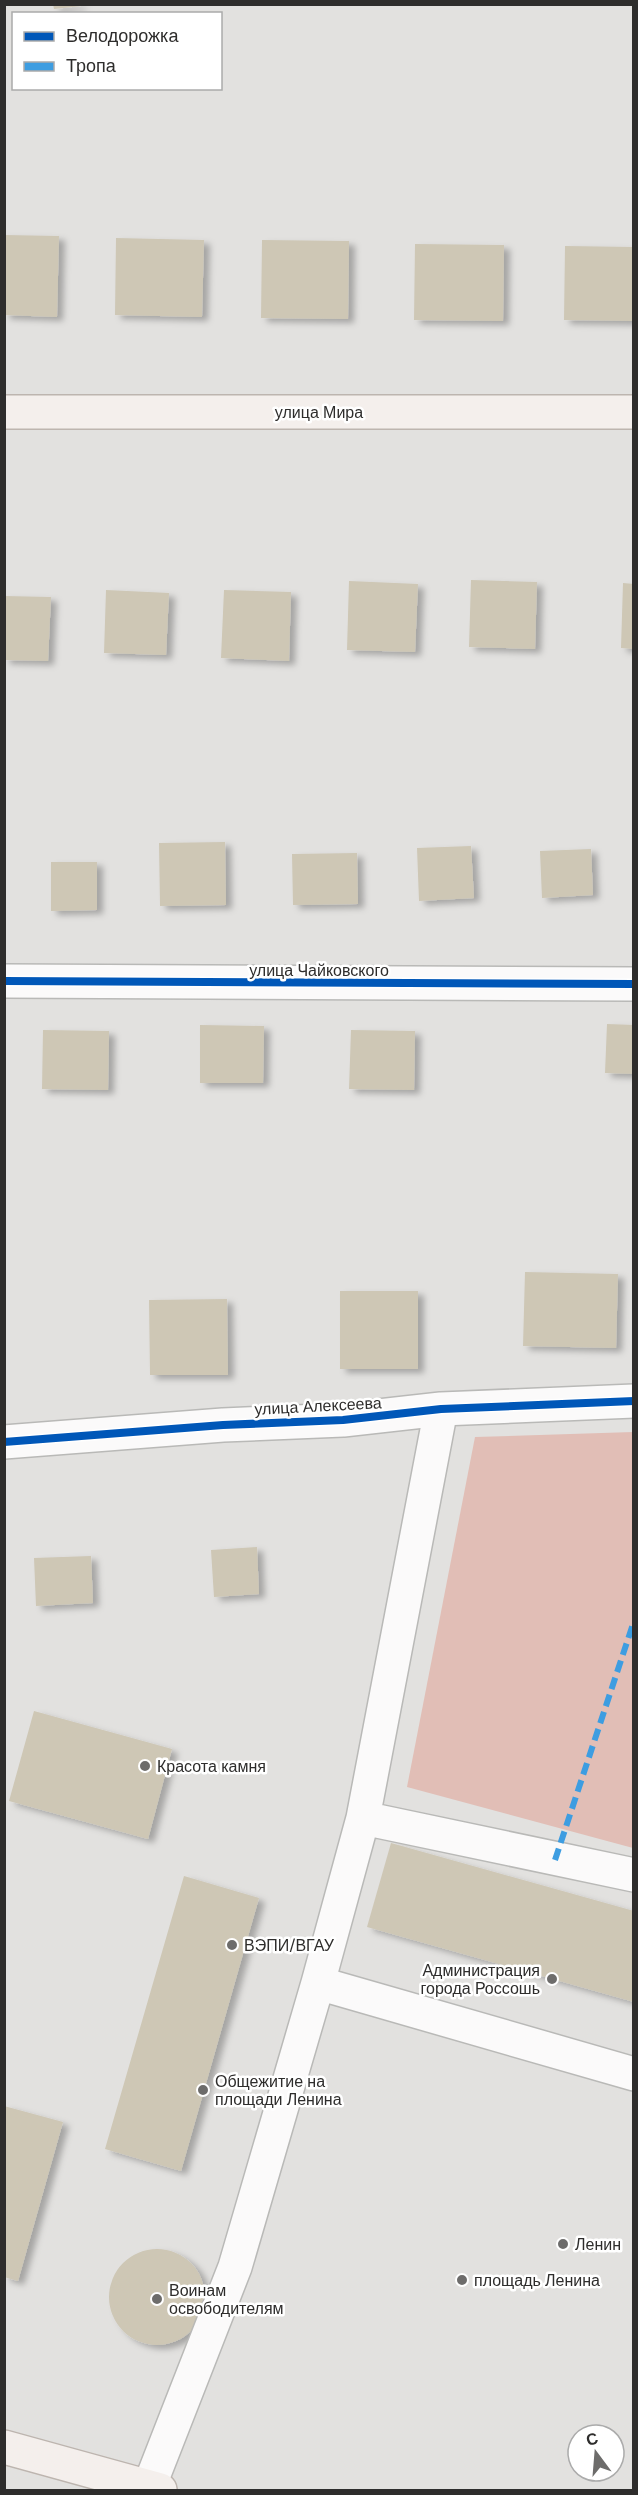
<svg xmlns="http://www.w3.org/2000/svg" width="638" height="2495" font-family="'DM Sans',sans-serif">
<style>
.green{fill:#e1beb6}
.building{fill:#cec7b5;filter:url(#shadow)}
.lines{fill:none;stroke-linecap:round;stroke-linejoin:round}
.minor-casing{stroke:#b9b9b7;stroke-width:36}
.major-casing{stroke:#bdb5af;stroke-width:36}
.minor{stroke:#fbfafa;stroke-width:33}
.major{stroke:#f4efec;stroke-width:33}
.quiet{stroke:#3d9de1;stroke-width:6;stroke-dasharray:12 6;stroke-linecap:butt}
.cycleway-casing{stroke:#fff;stroke-width:11}
.cycleway{stroke:#0057b8;stroke-width:8}
.poi-dot{fill:#6d6c6b;stroke:#fff;stroke-width:2}
.labels{text-anchor:middle;dominant-baseline:central;stroke-width:5;stroke-linejoin:round;paint-order:stroke}
.street-label{font-size:16px;fill:#2e2d2c;stroke:#fff}
.poi-label{font-size:16px;fill:#2e2d2c;stroke:#fff;text-anchor:start}
</style>
<defs>
<filter id="shadow"><feDropShadow dx="6" dy="4" stdDeviation="3" flood-color="#0004"/></filter>
</defs>
<rect width="100%" height="100%" fill="#e2e1df"/>
<!-- green -->
<path class="green" d="M633,1432V1848L407,1787L475,1437Z"/>
<!-- building -->
<path class="building" d="M53,4H81V6L54,9Z
M4,235L59,236L57,317L4,315Z
M116,238L204,240L202,317L115,315Z
M262,240L349,241L348,319L261,318Z
M415,244L504,245L503,321L414,320Z
M565,246L634,247V321L564,320Z
M471,580L537,582L535,649L469,647Z
M349,581L418,584L415,652L347,650Z
M623,583L634,584V649L621,648Z
M106,590L169,593L166,655L104,653Z
M224,590L291,592L289,661L221,658Z
M4,596L51,597L48,661L4,660Z
M225,842L226,905L160,906L159,843Z
M471,846L474,898L419,901L417,848Z
M591,849L593,895L542,898L540,851Z
M357,853L358,904L293,905L292,854Z
M51,862H97V910L51,911Z
M607,1024L634,1025V1074L605,1073Z
M200,1025L264,1026L263,1083H200Z
M43,1030L109,1031L108,1090L42,1089Z
M351,1030L415,1031L414,1090L349,1089Z
M525,1272L618,1274L616,1348L523,1346Z
M340,1291H418V1369H340Z
M227,1299L228,1375H150L149,1300Z
M257,1547L259,1594L214,1597L211,1550Z
M91,1556L93,1603L36,1606L34,1558Z
M34,1711L172,1749L148,1839L9,1801Z
M391,1843L634,1911V2002L367,1927Z
M184,1876L259,1898L181,2171L105,2149Z
M4,2106L63,2122L18,2281L4,2277Z
M109 2297a48 48 0 1 1 96 0a48 48 0 1 1-96 0Z"/>
<g class="lines">
<defs>
<path id="minor" d="M4,981L634,984
M4,1442L223,1425L343,1420L441,1409L634,1401
M363,1818L634,1875
M318,1983L634,2074
M149,2487L235,2267L318,1983L363,1818L441,1409"/>
<path id="major" d="M4,412H634
M4,2447L160,2490"/>
</defs>
<!-- minor casing -->
<use href="#minor" class="minor-casing"/>
<!-- major casing -->
<use href="#major" class="major-casing"/>
<!-- minor -->
<use href="#minor" class="minor"/>
<!-- major -->
<use href="#major" class="major"/>
<!-- quiet -->
<path class="quiet" d="M555,1860L634,1621"/>
<defs>
<path id="cycleway" d="M4,981L634,984
M4,1442L223,1425L343,1420L441,1409L634,1401"/>
</defs>
<!-- cycleway casing -->
<use href="#cycleway" class="cycleway-casing"/>
<!-- cycleway -->
<use href="#cycleway" class="cycleway"/>
</g>
<!-- markers -->
<g class="poi-dot">
<circle cx="145" cy="1766" r="6"/>
<circle cx="232" cy="1945" r="6"/>
<circle cx="552" cy="1979" r="6"/>
<circle cx="203" cy="2090" r="6"/>
<circle cx="563" cy="2244" r="6"/>
<circle cx="462" cy="2280" r="6"/>
<circle cx="157" cy="2299" r="6"/>
</g>
<g class="labels">
<!-- street labels -->
<g class="street-label">
<text x="319" y="412">улица Мира</text>
<text x="319" y="970">улица Чайковского</text>
<text transform="translate(318 1406) rotate(-3)">улица Алексеева</text>
</g>
<!-- poi labels -->
<g class="poi-label">
<text x="157" y="1766">Красота камня</text>
<text x="244" y="1945">ВЭПИ/ВГАУ</text>
<text x="540" y="1970" text-anchor="end">Администрация<tspan x="540" dy="18">города Россошь</tspan></text>
<text x="215" y="2081">Общежитие на<tspan x="215" dy="18">площади Ленина</tspan></text>
<text x="575" y="2244">Ленин</text>
<text x="474" y="2280">площадь Ленина</text>
<text x="169" y="2290">Воинам<tspan x="169" dy="18">освободителям</tspan></text>
</g>
</g>
<!-- border -->
<rect width="638" height="2495" fill="none" stroke="#2e2d2c" stroke-width="12"/>
<!-- legend -->
<rect x="12" y="12" width="210" height="78" fill="#ffffff" stroke="#ababab" stroke-width="1.5"/>
<rect x="24" y="32" width="30" height="9" fill="#0057b8" stroke="#ababab" stroke-width="1.5"/>
<text x="66" y="42" font-size="18" fill="#2e2d2c">Велодорожка</text>
<rect x="24" y="62" width="30" height="9" fill="#3d9de1" stroke="#ababab" stroke-width="1.5"/>
<text x="66" y="72" font-size="18" fill="#2e2d2c">Тропа</text>
<!-- north arrow -->
<g transform="translate(596 2453) rotate(344)"><circle r="28" fill="#ffffff" stroke="#ababab" stroke-width="1.5"/>
<path d="M0-4.5L10 22L0 15L-10 22Z" fill="#6d6c6b"/>
<text y="-9" font-size="16" font-weight="bold" text-anchor="middle" fill="#2e2d2c">С</text>
</g>
</svg>
